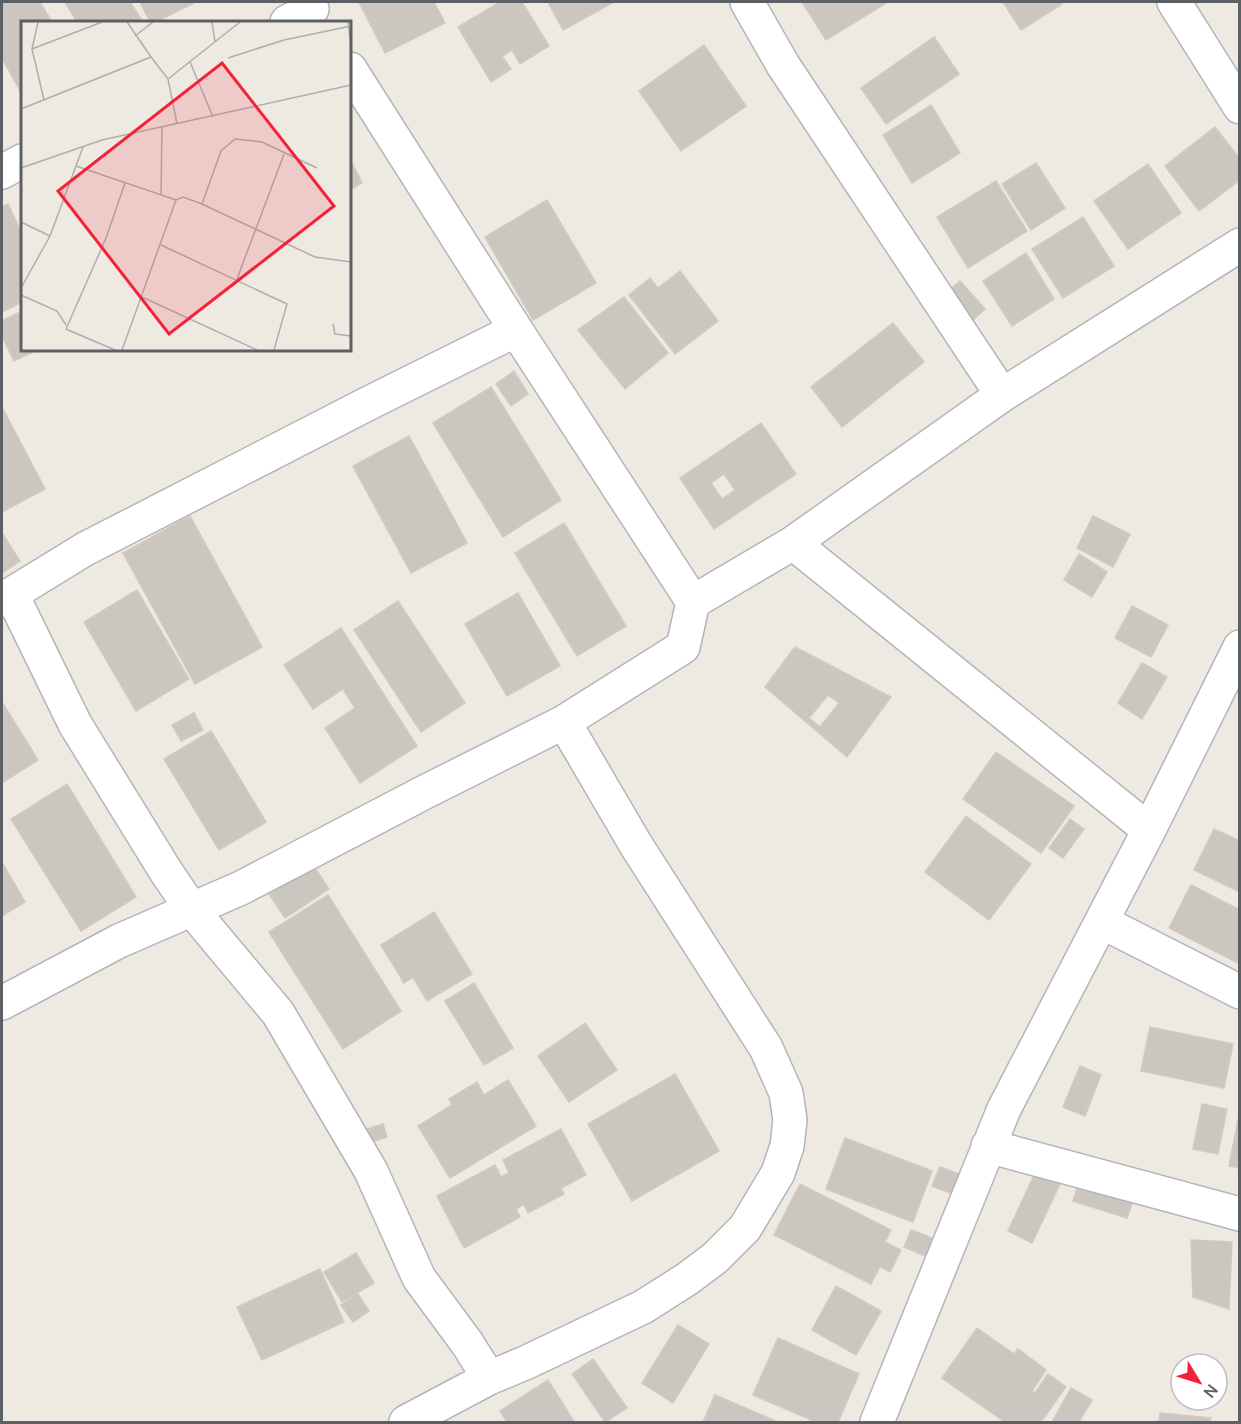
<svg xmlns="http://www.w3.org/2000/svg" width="1241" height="1424" font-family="Manrope,sans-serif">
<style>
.building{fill:#cbc6c0;stroke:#d3c9bf;stroke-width:1.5;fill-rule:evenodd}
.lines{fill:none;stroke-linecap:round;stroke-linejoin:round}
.minor-casing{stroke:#b2b6ba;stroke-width:36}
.minor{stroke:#fff;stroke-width:33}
.inset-road{fill:none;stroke:#afaeab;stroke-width:1.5}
.view{fill:#f4213a;fill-opacity:0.15;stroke:#f4213a;stroke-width:3}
.inset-edge{fill:none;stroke:#5a6063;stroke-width:3}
</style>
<rect width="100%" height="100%" fill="#eee9e1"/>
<!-- building -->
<path class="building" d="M2,2H40L52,22H22V94L2,58Z
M65,2H130L143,22H77Z
M140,2H196L156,22H150Z
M359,2H434L445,23L385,53Z
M500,2H522L549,46L520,64L512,50L502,56L511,69L491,82L458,27Z
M548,2H614L563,30Z
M802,2H888L826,40Z
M1003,2H1060L1062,4L1021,30Z
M934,37L959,74L886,124L861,88Z
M704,45L746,106L681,151L639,91Z
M931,105L960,153L912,183L883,135Z
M1215,127L1240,159V180L1199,211L1165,166Z
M350,159L362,183L350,190Z
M1036,163L1065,208L1031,230L1002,184Z
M1148,164L1181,213L1128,249L1094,201Z
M996,181L1027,231L968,268L937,217Z
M547,200L596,283L533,320L485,237Z
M8,204L22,234V302L2,312V207Z
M1083,217L1114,266L1063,298L1032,249Z
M1026,253L1054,299L1012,326L983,281Z
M680,271L718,321L675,354L629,295L650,278L658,288Z
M960,281L985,309L971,322L945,294Z
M624,297L668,353L625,389L578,330Z
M22,311V350H37L14,361L2,336V321Z
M893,323L924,362L842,427L811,387Z
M514,371L528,394L511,406L496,384Z
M491,387L561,500L503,537L433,423Z
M3,409L45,489L2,512V410Z
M761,423L796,474L714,529L680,478ZM724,474L735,490L722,499L711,483Z
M409,436L467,543L411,573L353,466Z
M190,516L262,647L195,684L123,553Z
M1093,516L1130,534L1113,567L1077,548Z
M564,523L626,626L577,656L515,553Z
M2,533L20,561L2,573Z
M1079,554L1107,572L1092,597L1064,580Z
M137,590L189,679L136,711L84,622Z
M518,593L560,666L507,696L465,624Z
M398,601L465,703L421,732L354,630Z
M1132,606L1168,625L1151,657L1115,638Z
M341,628L417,746L360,783L325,728L355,708L343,689L313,709L284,665Z
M795,647L891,697L847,757L765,687ZM828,695L839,703L820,727L809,718Z
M1142,663L1167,677L1142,719L1118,703Z
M2,702L38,760L2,783Z
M194,713L203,730L181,741L172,725Z
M211,731L266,822L219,850L164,759Z
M996,752L1074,806L1041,853L963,799Z
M67,784L136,897L81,931L11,819Z
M966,816L1031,864L989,920L925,872Z
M1070,819L1084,829L1063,858L1049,848Z
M1214,829L1240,841V892L1194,870Z
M2,862L25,902L2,916Z
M313,865L329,889L285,918L269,894Z
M1191,885L1240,910V964L1169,928Z
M328,895L401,1011L343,1049L269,932Z
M434,912L472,974L427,1001L413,977L404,983L381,945Z
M474,983L513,1048L484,1065L445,1001Z
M585,1023L617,1070L569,1102L538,1056Z
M1150,1027L1233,1044L1224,1088L1141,1071Z
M1080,1066L1101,1075L1085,1116L1063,1107Z
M675,1074L719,1151L632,1201L588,1124ZM657,1135L664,1149L654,1155L646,1141Z
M508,1080L536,1126L450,1178L418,1126L452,1105L449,1099L477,1082L484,1095Z
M1202,1104L1227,1109L1218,1154L1193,1149Z
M1240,1110V1168L1229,1166Z
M383,1124L387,1137L368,1143L364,1130Z
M561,1129L586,1175L561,1188L564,1194L528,1213L524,1204L516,1209L520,1217L464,1248L437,1196L495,1165L501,1177L509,1173L503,1160Z
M657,1135L664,1149L654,1155L646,1141Z
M845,1138L932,1171L913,1222L826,1189Z
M940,1167L964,1176L956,1195L932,1186Z
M1038,1167L1063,1178L1032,1243L1008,1231Z
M1079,1182L1133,1200L1127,1218L1073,1201Z
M800,1184L891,1230L885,1242L901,1250L890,1272L880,1266L871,1284L774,1235Z
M911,1230L937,1240L930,1258L904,1247Z
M1191,1240L1232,1242L1229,1309L1193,1297Z
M356,1253L374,1283L342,1302L324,1272Z
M320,1269L344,1322L262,1360L237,1307Z
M836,1286L881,1311L856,1355L812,1330Z
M358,1294L369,1311L353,1322L341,1305Z
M678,1325L709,1344L673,1403L642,1383Z
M977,1328L1014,1354L1018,1349L1046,1370L1032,1391L1035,1393L1048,1374L1066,1387L1041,1422H1005L942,1378Z
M778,1338L859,1374L838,1422H816L753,1395Z
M593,1359L627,1408L605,1422L572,1374Z
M548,1380L573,1420L570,1422H507L500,1411Z
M1071,1388L1092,1400L1079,1422H1052Z
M715,1395L778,1422H703Z
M1160,1413L1211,1418L1210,1422H1159Z"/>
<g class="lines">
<defs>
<path id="minor" d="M747,2L783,65L1002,395
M1174,2L1240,107
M287,22L312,9
M2,172L22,161
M793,543L1149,830
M12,595L75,724L165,870L192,910L278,1013L371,1171L419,1278L467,1343L489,1378
M2,600L85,549L373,401L516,330
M693,602L793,543L1002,395L1240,245
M1102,922L1240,992
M2,1003L119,941L241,888L423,793L564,722L683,647L693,602L516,330L350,69
M988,1146L1240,1214
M406,1422L489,1378L525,1363L643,1307L687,1279L715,1258L745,1228L778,1173L787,1146L790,1120L786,1093L766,1048L636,845L564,722
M877,1422L1004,1109L1149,830L1240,647"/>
</defs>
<!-- minor casing -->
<use href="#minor" class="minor-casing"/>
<!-- minor -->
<use href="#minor" class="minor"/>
</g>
<!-- overview -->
<g transform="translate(21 21)">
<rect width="330" height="330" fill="#eee9e1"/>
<path class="inset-road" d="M17,1L11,28L23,79M106,1L130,36M191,1L194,21M327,1L330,26M114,15L132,1M11,28L81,1M207,37L263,19L330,5M169,41L192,96M147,58L219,1M0,88L130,36L147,58L156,103M55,145L155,179L162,176L181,183L294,236L330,241M0,147L81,119L330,64M140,173L141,106M181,183L200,130L214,118L241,121L296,147M0,201L29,215M140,224L266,283L253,329M216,258L263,133M0,267L29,215L62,126M0,274L36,290L45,304M121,276L236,329M312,303L314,313L330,315M94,329L45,308L85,217L104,162M101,329L155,179"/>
<path class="view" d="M201,42L313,185L148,313L37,170Z"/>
<rect width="330" height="330" class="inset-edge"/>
</g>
<!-- border -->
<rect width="1241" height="1424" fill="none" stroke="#5a6063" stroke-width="6"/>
<!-- north arrow -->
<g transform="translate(1199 1382) rotate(128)"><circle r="28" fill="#ffffff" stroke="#bdbfc1" stroke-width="1.5"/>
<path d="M0-4.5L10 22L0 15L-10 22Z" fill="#f4213a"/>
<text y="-9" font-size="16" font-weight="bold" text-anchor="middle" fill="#5a6063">N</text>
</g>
</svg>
